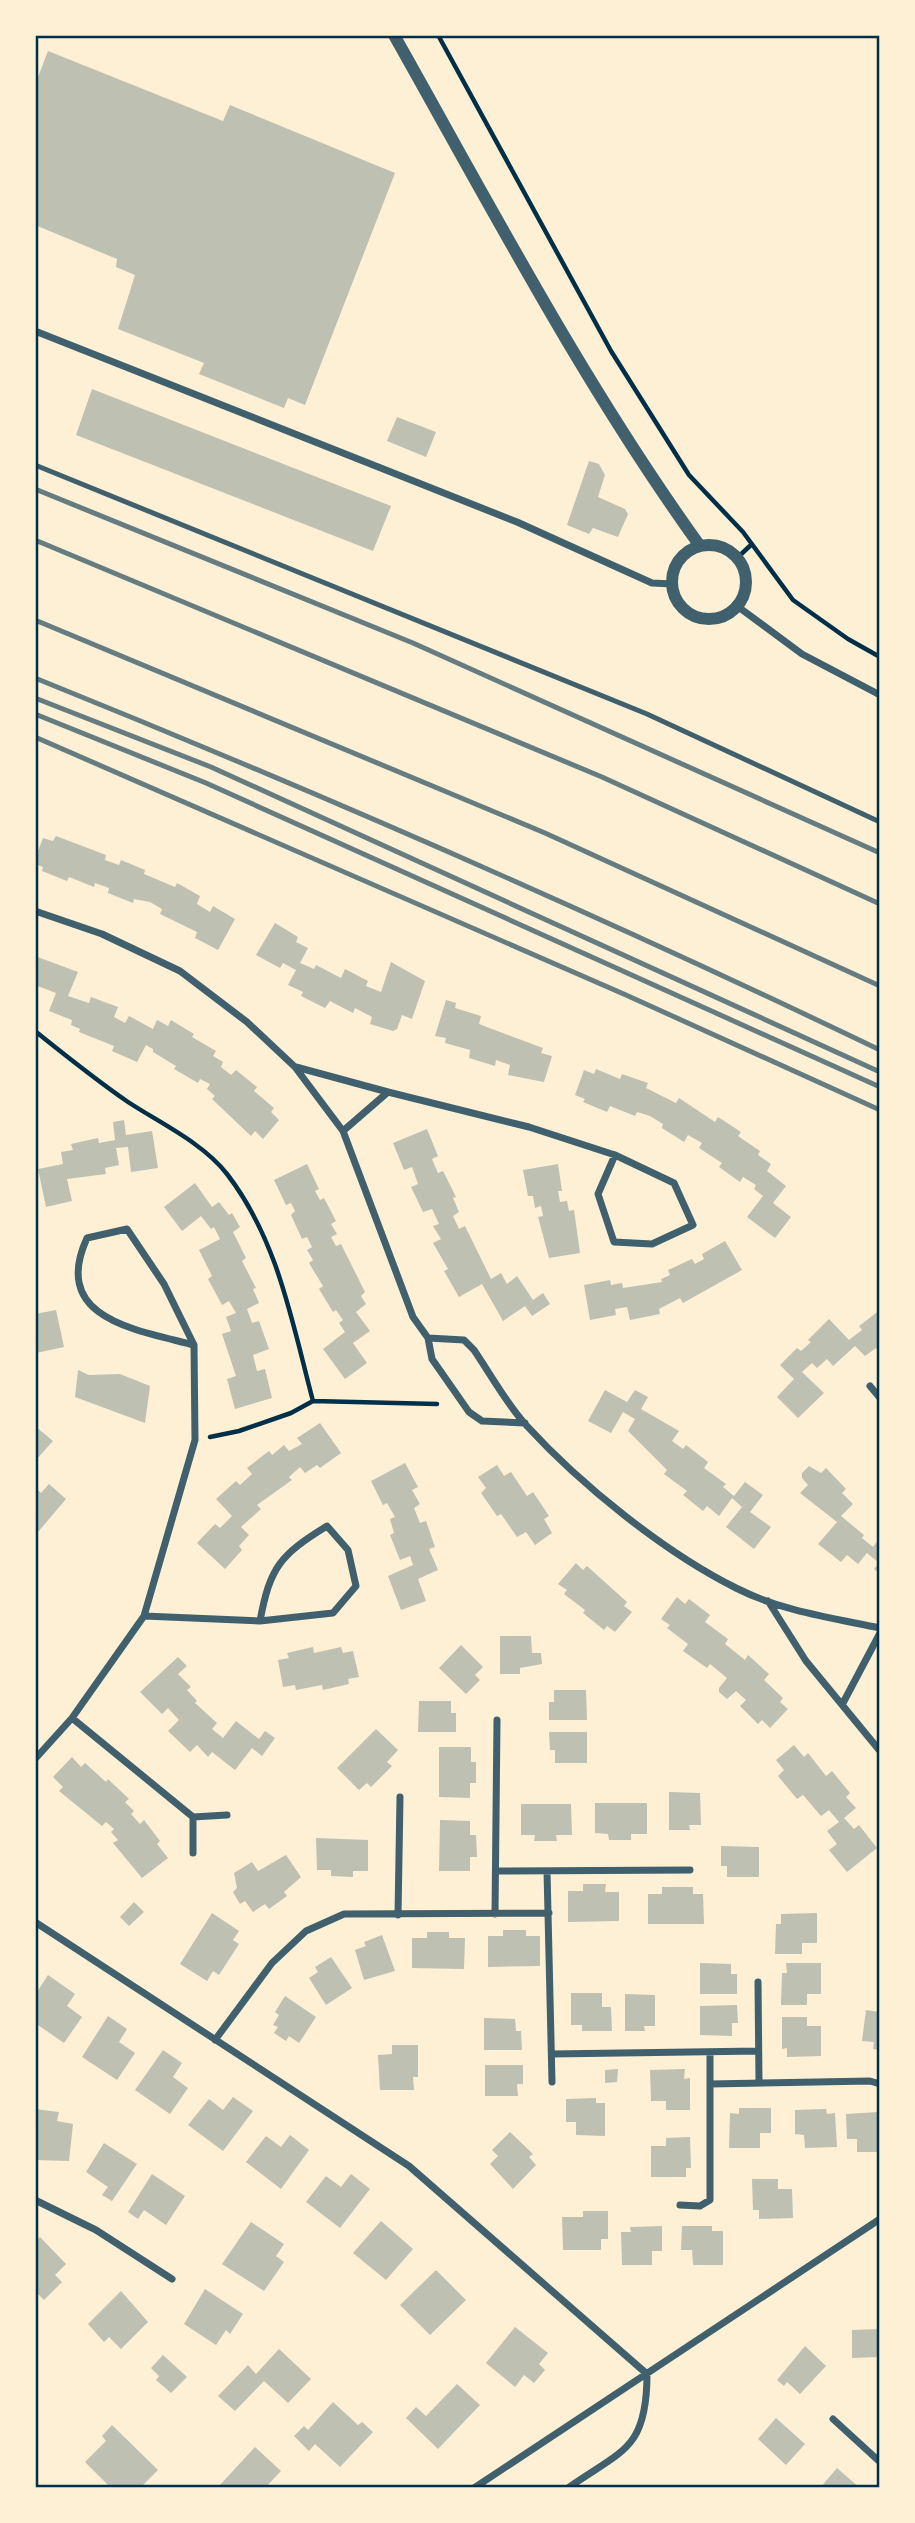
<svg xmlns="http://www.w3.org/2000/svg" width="915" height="2523" font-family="Raleway,sans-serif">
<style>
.building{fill:#bec0b2}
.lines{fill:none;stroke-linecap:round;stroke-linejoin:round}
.path{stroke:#003049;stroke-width:4.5}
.service{stroke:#3f606c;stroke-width:5}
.minor{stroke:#3f606c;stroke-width:7}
.tertiary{stroke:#3f606c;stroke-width:12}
.rail{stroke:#657d81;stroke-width:5}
.neatline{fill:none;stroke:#003049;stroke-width:2.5}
</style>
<rect width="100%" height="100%" fill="#fdf0d5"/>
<!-- building -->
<path class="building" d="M48,51L223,121L230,105L395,173L305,405L288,398L284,408L199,374L204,363L118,329L135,275L116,267L117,259L35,225V85Z
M92,389L391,506L373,551L76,435Z
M397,417L436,432L426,457L387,441Z
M589,461L599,464L605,475L598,497L625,509L628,514L618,537L593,528L589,534L567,525Z
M56,836L106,855L105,860L119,865L121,860L145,870L144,874L175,887L177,883L200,896L197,904L210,912L213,906L235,919L218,950L195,938L197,932L160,914L162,909L150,902L134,899L133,903L108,893L109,888L95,883L94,887L69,877L67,881L42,871L43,867L35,864V859L43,838L53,841Z
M275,923L298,937L296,942L308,948L300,963L314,969L316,965L341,978L345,969L368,981L366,986L381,992L391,962L425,981L412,1019L402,1015L397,1029L393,1031L370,1024L372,1017L355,1008L353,1013L330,1001L325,1008L301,996L303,992L288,985L296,970L283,963L280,968L256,955Z
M35,956L78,972L68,996L89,1003L91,997L118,1007L114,1017L125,1023L129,1016L153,1029L157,1020L168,1026L171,1020L194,1034L192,1037L216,1051L213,1056L223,1062L221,1067L231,1075L236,1070L257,1087L254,1091L274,1108L271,1112L279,1120L263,1139L255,1131L251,1136L212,1099L215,1096L207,1089L210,1084L200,1079L198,1083L174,1069L176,1066L153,1052V1049L146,1045L137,1062L112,1051L114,1046L79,1032L80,1029L71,1025L72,1020L49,1011L56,993L35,985Z
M446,1000L456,1003L455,1008L481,1016L479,1024L543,1048L541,1053L552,1056L544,1082L508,1075L510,1065L496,1060L495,1066L469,1058L470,1050L445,1043L446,1038L435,1036Z
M596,1069L620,1079L622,1074L648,1083L646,1088L676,1103L679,1098L715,1122L718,1117L741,1132L738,1136L760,1151L758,1155L771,1164L767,1171L786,1186L773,1203L791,1217L775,1238L747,1217L763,1196L754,1189L756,1185L743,1177L740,1182L719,1167L722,1163L699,1148L702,1143L688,1135L684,1142L662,1128L663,1124L650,1116L637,1112L635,1116L610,1106L607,1112L583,1102L585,1099L575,1095L584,1070L594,1074Z
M124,1120L126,1135L152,1131L158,1168L131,1172L128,1147L116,1148L119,1165L105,1168L106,1174L67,1179L72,1201L46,1207L38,1169L63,1164L61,1152L73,1150L71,1144L98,1138L99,1143L115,1140L113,1122Z
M427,1129L438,1156L432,1159L438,1173L443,1171L456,1197L453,1198L459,1212L453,1216L459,1229L465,1226L491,1279L501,1273L507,1284L517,1276L533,1300L543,1293L550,1304L532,1316L525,1306L503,1321L482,1284L459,1297L444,1271L448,1269L433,1243L441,1239L433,1226L439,1224L432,1209L423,1212L411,1187L418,1184L412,1167L404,1170L393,1143Z
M307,1164L319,1189L315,1191L320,1200L324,1198L336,1221L331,1224L337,1234L331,1237L336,1246L341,1244L365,1292L361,1296L366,1304L356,1312L370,1331L353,1343L367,1363L345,1379L323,1349L345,1332L339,1323L343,1320L336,1310L333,1312L319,1289L323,1286L309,1263L313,1260L307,1250L312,1247L307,1237L302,1239L291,1215L295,1211L291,1203L286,1205L274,1180Z
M558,1164L562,1191H558L560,1202L567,1201L569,1211L574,1210L580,1253L549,1258L538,1217L543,1216L541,1206L535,1208L533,1196H528L523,1170Z
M195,1183L212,1207L219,1202L229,1215L232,1213L240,1227L233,1232L246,1258L242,1261L256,1288L253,1289L259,1303L247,1309L252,1323L259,1321L269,1349L253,1355L257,1371L265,1369L272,1398L235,1409L227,1379L236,1376L222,1334L231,1331L226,1317L236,1313L229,1301L222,1305L208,1279L212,1276L199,1250L220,1239L214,1227L211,1229L201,1216L182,1231L164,1207Z
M725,1241L742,1270L683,1303L680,1298L659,1309L660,1314L630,1320L627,1307L615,1309L616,1315L590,1320L584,1285L610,1280L611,1285L622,1283L623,1288L662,1282L661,1279L670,1275L668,1270L692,1259L695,1264L704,1259L702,1254Z
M56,1310L64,1347L36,1353L35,1314Z
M880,1310V1355L876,1348L865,1356L855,1346L833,1366L827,1359L817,1368L812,1363L802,1372L824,1393L798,1418L777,1397L794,1379L780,1365L797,1348L801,1351L811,1342L808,1340L829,1319L849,1340L862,1330L859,1326Z
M78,1370L89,1375L120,1374L150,1386L145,1423L75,1397Z
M605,1390L627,1402L635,1390L648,1397L641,1409L679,1431L672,1441L683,1449L686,1445L708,1462L704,1468L726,1484L723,1487L734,1496L745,1482L763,1495L750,1512L771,1527L754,1549L726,1527L742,1507L732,1498L719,1516L707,1506L703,1511L683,1495L687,1491L664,1474L667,1470L628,1431L635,1419L623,1412L611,1433L588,1421Z
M320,1423L341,1453L320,1468L317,1465L305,1473L300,1467L289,1477L292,1480L257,1505L261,1509L241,1527L249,1535L239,1546L242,1550L225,1569L197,1543L215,1524L220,1528L232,1516L216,1499L236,1481L240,1485L252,1474L247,1468L269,1451L272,1455L284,1445L289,1451L302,1444L297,1438Z
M35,1426L53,1441L35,1461Z
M405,1463L418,1487L412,1490L420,1504L414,1508L420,1523L426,1521L435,1547L429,1549L438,1570L418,1579L426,1601L401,1610L388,1576L413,1565L410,1556L400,1560L390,1535L394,1533L390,1519L395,1517L387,1503L383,1505L371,1481Z
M497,1465L504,1476L511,1472L527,1496L533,1492L549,1516L544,1519L552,1533L535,1545L526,1532L517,1537L501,1514L497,1516L481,1493L486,1488L478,1477Z
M809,1466L821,1473L826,1468L846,1489L842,1493L853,1504L841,1516L864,1535L862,1538L873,1547L880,1538V1574L874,1569L879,1563L867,1553L858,1564L847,1555L841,1562L818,1544L837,1522L800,1493L808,1485L802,1478V1473Z
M49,1484L66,1499L38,1532L35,1530V1487L41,1493Z
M576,1563L583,1570L587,1566L627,1602L624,1606L632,1612L615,1632L607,1626L604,1630L583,1613L585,1610L564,1594L567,1590L558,1584Z
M677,1597L685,1604L689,1599L710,1615L705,1622L728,1639L725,1644L745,1660L748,1655L769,1674L764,1680L783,1698L780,1702L788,1709L770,1728L762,1720L758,1724L740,1706L746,1700L736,1691L727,1699L719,1692V1688L727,1678L710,1664L707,1668L683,1651L688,1644L667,1628L670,1625L661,1619Z
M500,1636H531L532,1653H541L542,1664L520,1668V1674H500Z
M461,1645L483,1667L475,1675L480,1680L466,1694L439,1668Z
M313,1647L314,1653L341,1647L343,1653L353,1651L359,1677L348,1679L349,1684L323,1690L322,1685L296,1690L295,1685L283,1687L278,1660L289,1658L287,1653Z
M178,1657L187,1666L178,1674L191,1687L187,1690L197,1701L195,1703L217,1723L212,1729L223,1738L236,1721L259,1739L265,1731L275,1738L262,1756L252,1748L235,1770L212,1752L208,1757L197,1745L190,1752L168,1731L179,1720L168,1708L162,1714L140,1692Z
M554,1690H586L587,1720H549V1702H554Z
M419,1701H451V1713H456V1732H418Z
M376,1729L398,1750L387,1762L392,1766L371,1787L367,1783L359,1790L337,1768Z
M549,1732H587V1763H555V1750H550Z
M794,1745L804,1757L808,1753L826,1776L832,1771L850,1793L846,1797L856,1808L844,1818L854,1829L859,1825L877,1848L847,1872L829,1850L837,1844L827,1831L839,1822L829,1810L821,1816L803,1795L797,1799L778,1776L784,1770L776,1760Z
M439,1747H471V1762H476V1783H470V1798L439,1797Z
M72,1757L81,1767L85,1763L106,1782L108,1779L129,1799L125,1802L134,1811L131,1814L140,1824L144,1820L160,1841L157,1844L168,1858L142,1878L113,1843L118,1840L111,1832L114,1829L106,1822L102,1826L59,1791L63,1787L53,1777Z
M669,1792L700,1793L701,1825H689L690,1830H669Z
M595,1803H647V1834H631V1840H609L608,1834L595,1833Z
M521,1804H571L572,1835H556L557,1841H534L535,1835H521Z
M440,1820L470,1821V1835H476L477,1857H470V1871H439Z
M316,1838L368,1840V1871H353V1877L331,1876V1870H317Z
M721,1846L759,1847V1877H727V1866H721Z
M286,1855L301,1877L284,1892L287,1896L269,1909L265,1904L253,1912L245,1901L240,1904L233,1892L237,1888L234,1873L252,1862L258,1871Z
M583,1884H606L605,1892H619V1921L568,1922V1891H583Z
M662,1887H693V1894H703L704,1924H648V1894H662Z
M134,1902L144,1912L129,1926L120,1917Z
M212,1913L239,1931L233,1940L239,1944L219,1975L213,1971L207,1981L180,1964Z
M817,1913V1943H802V1954H775L776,1924H781V1914Z
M503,1930H526V1936H540V1966L488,1967V1936H503Z
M427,1932H449V1938H465L464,1969L412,1968V1938H427Z
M382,1935L395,1971L364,1980L355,1950L366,1946L364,1942Z
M331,1957L352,1988L326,2005L309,1978L318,1972L315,1967Z
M700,1963L731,1964V1974H737V1994H700Z
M786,1963H821V1994H807V2005H781L782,1973H787Z
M48,1975L75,1994L67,2006L82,2017L64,2043L35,2023V1995Z
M571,1993H602V2007H611L612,2031H582V2025H571Z
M625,1994L655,1995V2026H644L645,2031H625Z
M285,1996L316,2017L299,2043L289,2036L286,2041L274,2033L278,2027L273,2025L279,2015L275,2012Z
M737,2005L738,2023H732V2036L700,2035V2006Z
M866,2010L880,2012V2050L873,2049L874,2042L862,2041Z
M108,2016L127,2029L119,2042L135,2053L117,2080L82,2057Z
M782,2017H807V2026H821V2056L787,2057V2048L782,2049Z
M484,2018L515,2019L516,2031H521L522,2050H484Z
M392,2045H418V2077H413L414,2090H380L378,2055L392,2054Z
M163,2050L182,2063L173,2077L188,2088L170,2114L135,2090Z
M485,2065H523V2084H517L518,2096H485Z
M618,2069L617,2082L605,2083V2070Z
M685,2069L684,2079L690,2078V2110H666V2101H651L650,2070Z
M233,2097L253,2111L223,2151L188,2125L209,2099L223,2110Z
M596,2098V2103H605V2136L576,2135V2122H566V2099Z
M739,2108H771V2133H760V2148H729L730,2113L739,2114Z
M35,2109L59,2112L57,2121L73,2124L69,2161L35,2160Z
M826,2109L827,2114L835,2113L837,2147L805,2148L804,2135L795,2134V2110Z
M878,2112L880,2152H857V2139H847L846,2114Z
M510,2132L533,2154L529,2157L536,2165L513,2189L490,2164L498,2156L492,2150Z
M290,2135L309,2150L281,2189L246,2162L266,2136L281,2147Z
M690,2137L691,2168H686V2177H651V2146H666V2138Z
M104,2143L137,2164L112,2201L102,2195L108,2187L86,2172Z
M152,2174L185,2196L166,2225L144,2210L138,2219L128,2212Z
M351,2174L370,2189L340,2228L306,2202L326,2176L341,2187Z
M752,2179H778V2189H792L793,2218L759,2219V2210H753Z
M583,2211H608V2239H601V2250H563L562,2217H583Z
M381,2221L413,2249L386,2280L353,2253Z
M251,2222L284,2244L276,2256L284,2262L264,2291L222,2264Z
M662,2226V2251H652V2265H622L621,2232H631L630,2227Z
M682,2226H712V2231H723V2265H693L692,2250H681Z
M40,2237L66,2264L55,2275L62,2282L44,2300L35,2291V2241Z
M436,2270L466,2300L430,2335L400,2305Z
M205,2289L243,2314L230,2334L226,2330L216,2345L184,2324Z
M121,2291L148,2322L121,2349L109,2337L104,2342L88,2324Z
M515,2327L548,2353L539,2364L545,2370L534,2383L524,2375L515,2387L486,2363Z
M880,2329V2357L852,2358V2330Z
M805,2346L826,2366L800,2394L787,2382L784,2386L777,2380Z
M279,2349L311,2379L288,2403L264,2381L235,2411L218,2396L248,2365L256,2374Z
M163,2355L187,2377L171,2393L156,2380L159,2376L151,2368Z
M457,2384L480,2405L438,2449L406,2418L416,2407L426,2416Z
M333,2402L358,2425L362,2422L373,2432L340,2467L315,2444L309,2451L294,2436L304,2426L308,2430Z
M776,2418L805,2444L786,2465L758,2439Z
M112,2425L158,2470L140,2488H111L85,2462L106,2441L102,2436Z
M255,2447L281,2471L265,2488H222L219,2486Z
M837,2468L845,2475L860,2488H820Z"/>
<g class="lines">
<!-- path -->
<path class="path" d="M438,35L611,351L689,475L743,532L793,600L848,639L880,657
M737,558L752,544
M35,1031C66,1056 96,1080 128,1102C160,1123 203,1143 227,1174C278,1240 292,1322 313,1401
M210,1437L239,1431L291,1413L313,1401L437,1404"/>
<!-- service -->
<path class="service" d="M35,465L647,714L880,822"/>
<!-- minor -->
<path class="minor" d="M35,331L517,522L652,583L673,584
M737,606L802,654L880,695
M35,911L102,934L180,971L247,1022L295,1067L343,1131L413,1317L428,1338L432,1359L469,1412L482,1421L525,1423
M296,1067L388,1092
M343,1131L388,1092L529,1127L615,1155L674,1183L693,1225L652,1244L614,1242L598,1194L615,1155
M428,1338L464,1340L474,1350C491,1375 506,1403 526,1425C581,1485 664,1552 736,1588C781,1611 832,1618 880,1628
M870,1386L880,1398
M768,1601L806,1661L880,1751
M144,1616L260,1621L333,1613L356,1586L348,1550L327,1526C280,1555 270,1567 260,1621
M843,1703L880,1633
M72,1718L193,1817L227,1815
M35,1759L72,1718L144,1616L195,1440L194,1345L164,1284L127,1229L87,1238C50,1319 137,1330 194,1345
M193,1817V1853
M497,1871L690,1870
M547,1871L552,2082
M495,1914L497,1720
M398,1915L400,1797
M35,1922L409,2166L647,2374C647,2450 622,2450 568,2488
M758,1982L759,2082
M215,2040L272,1963L306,1931L344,1914L549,1913
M552,2054L758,2051
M710,2084L870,2081L880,2084
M35,2200L96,2230L172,2279
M680,2205L700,2206L710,2200V2052
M833,2419L880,2462
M474,2488L880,2219"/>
<!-- tertiary -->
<path class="tertiary" d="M394,35C491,207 584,385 700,546
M672 582a37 37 0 1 1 74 0a37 37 0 1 1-74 0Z"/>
<!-- rail -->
<path class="rail" d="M35,489L413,643L880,853
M35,540L602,777L880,904
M35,620L545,833L880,986
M35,678C320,793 603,917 880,1050
M35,698L211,767L880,1072
M35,714L206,783L880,1087
M35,737L626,995L880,1110"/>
</g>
<!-- border -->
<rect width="915" height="2523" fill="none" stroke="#fdf0d5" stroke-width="74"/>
<rect x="37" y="37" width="841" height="2449" class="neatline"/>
</svg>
